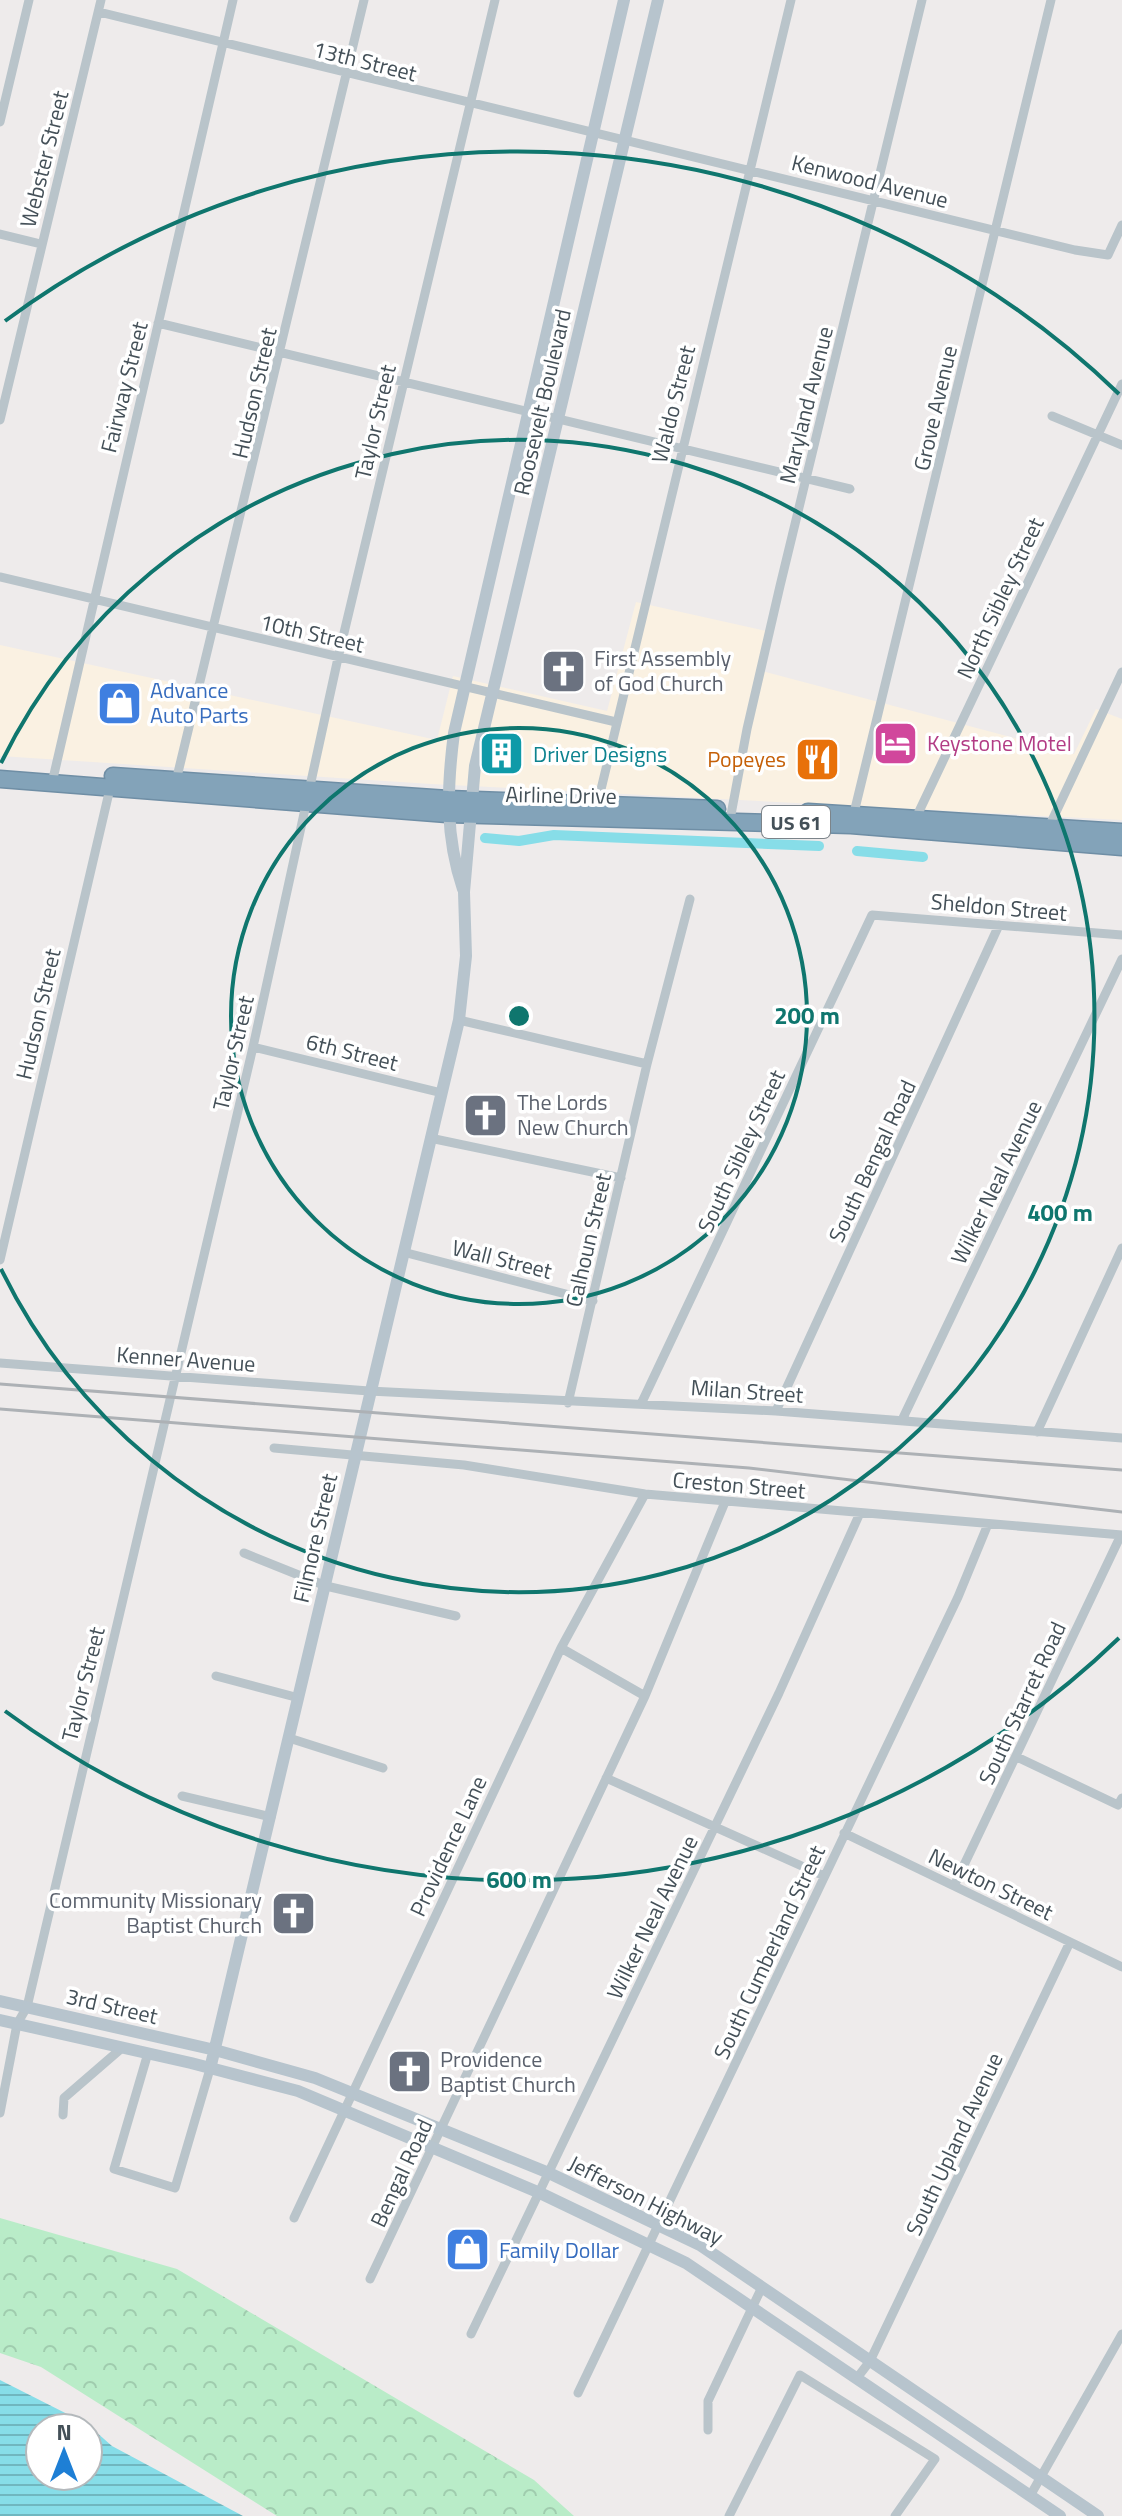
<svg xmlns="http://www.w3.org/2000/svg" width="1122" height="2516" font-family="'Titillium Web',sans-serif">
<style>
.commercial{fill:#faf1e2}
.forest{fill:url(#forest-crowns)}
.water{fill:url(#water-rules);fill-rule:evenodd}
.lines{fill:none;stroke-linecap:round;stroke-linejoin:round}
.canal{stroke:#87dde8;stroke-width:10}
.highway-casing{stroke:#6f8ea5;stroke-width:19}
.street{stroke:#b9c4ca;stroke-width:9}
.secondary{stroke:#b7c4cd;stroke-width:12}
.highway{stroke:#83a3b9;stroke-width:16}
.rail{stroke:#adb1b5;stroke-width:3}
.ring{fill:none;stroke:#0f766e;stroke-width:4}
.labels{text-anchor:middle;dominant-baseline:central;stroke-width:7;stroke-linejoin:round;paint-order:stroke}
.shield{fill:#fff;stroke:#7c848a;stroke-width:2}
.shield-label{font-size:20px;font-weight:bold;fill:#445058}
.street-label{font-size:22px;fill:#445058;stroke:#fff}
.worship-label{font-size:22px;fill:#5b616d;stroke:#fff;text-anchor:start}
.shop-label{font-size:22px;fill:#366cbe;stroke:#fff;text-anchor:start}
.hotel-label{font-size:22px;fill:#b23c85;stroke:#fff;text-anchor:start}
.culture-label{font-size:22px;fill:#0d838f;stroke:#fff;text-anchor:start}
.food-label{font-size:22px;fill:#c56008;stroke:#fff;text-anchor:end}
.centre{fill:#0f766e;stroke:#fff;stroke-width:4}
.ring-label{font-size:24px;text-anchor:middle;font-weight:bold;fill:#0f766e;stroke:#fff;stroke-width:7;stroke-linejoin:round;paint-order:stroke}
</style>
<defs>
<pattern id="forest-crowns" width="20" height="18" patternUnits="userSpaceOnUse" patternTransform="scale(2)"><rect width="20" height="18" fill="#b9ecc8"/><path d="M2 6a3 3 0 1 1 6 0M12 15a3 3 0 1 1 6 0" fill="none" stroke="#a0ccae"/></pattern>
<pattern id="water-rules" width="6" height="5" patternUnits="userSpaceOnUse" patternTransform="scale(2)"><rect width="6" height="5" fill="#87dde8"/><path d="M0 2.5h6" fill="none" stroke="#70b6bf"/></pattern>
</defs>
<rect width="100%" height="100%" fill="#eeebeb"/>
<!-- commercial -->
<path class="commercial" d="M636,602L771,632L762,671L1074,754L1096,709L1122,719V820L431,784L0,756V645L437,740L453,676L607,711Z"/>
<!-- forest -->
<path class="forest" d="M0,2218L177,2269L534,2480L574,2516H277L41,2367L0,2353Z"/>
<!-- water -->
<path class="water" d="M0,2380L87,2424L112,2446L243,2516H0ZM40,2428H88V2476H40Z"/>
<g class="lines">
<!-- canal -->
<path class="canal" d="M485,838L519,841L554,835L819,846
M857,851L923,857"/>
<defs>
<path id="highway" d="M113,776L448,799L717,809
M0,779L447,814L851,825L1122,847
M808,812L1122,832"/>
</defs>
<!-- highway casing -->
<use href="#highway" class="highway-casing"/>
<!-- street -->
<path class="street" d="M99,12L1075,250L1108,255L1122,225
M0,122L29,0
M0,234L41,244
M158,323L850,489
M1052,416L1122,445
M0,420L101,0
M0,577L616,722
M176,781L364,0
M52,783L233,0
M597,806L791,0
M853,817L1051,0
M730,820L747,729L780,586L922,0
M914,822L1122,384
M1048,829L1122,672
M459,1020L647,1064
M253,1047L442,1093
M430,1138L621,1178
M403,1252L593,1301
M0,1260L111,784
M0,1363L369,1391L776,1411L1122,1438
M642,1402L872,915L1122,935
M568,1403L647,1064L690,899
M776,1411L999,925
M902,1420L1122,959
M1037,1432L1122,1248
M274,1448L464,1465L645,1494L1122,1535
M244,1553L326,1586L456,1616
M561,1648L645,1696
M216,1676L299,1698
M289,1738L383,1768
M1017,1757L1118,1805L1122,1798
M606,1778L824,1876
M182,1796L271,1817
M844,1833L1122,1967
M954,1886L1121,1535
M148,2053L114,2169L175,2188L210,2069
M0,2113L17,2024L27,2007L253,1047L338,658L495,0
M63,2115L64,2098L123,2047
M294,2218L561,1648L645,1494
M370,2279L645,1696L725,1502
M471,2334L779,1693L860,1513
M857,2378L870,2361L1070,1942
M578,2393L958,1597L988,1524
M708,2430V2401L762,2287
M1030,2496L1122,2334
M729,2516L800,2375L935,2459L895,2516"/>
<!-- secondary -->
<path class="secondary" d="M463,889C445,836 447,787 454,733L624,0
M0,2001L215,2050L315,2078L549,2173L700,2245L1098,2516
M0,2020L191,2063L298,2091L540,2193L686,2263L1060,2516
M210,2069L459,1020L466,956L464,892L475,766L658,0"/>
<!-- highway -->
<use href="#highway" class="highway"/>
<!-- rail -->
<path class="rail" d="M0,1384L1122,1470
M0,1409L749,1468L1122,1512"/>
</g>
<!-- distance rings -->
<g class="ring">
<circle cx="519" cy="1016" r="288"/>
<path d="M1 763A576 576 0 1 1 1 1269"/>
<path d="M1119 1638A864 864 0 0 1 5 1711M5 321A864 864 0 0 1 1119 394"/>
</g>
<!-- icons -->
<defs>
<symbol id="church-square" viewBox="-11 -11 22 22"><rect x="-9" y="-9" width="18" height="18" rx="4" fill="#6b7280" stroke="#fff"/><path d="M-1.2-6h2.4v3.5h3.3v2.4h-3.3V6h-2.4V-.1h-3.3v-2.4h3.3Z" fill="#fff"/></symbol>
<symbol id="shop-square" viewBox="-11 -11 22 22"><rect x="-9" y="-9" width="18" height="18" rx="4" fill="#3f7fe0" stroke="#fff"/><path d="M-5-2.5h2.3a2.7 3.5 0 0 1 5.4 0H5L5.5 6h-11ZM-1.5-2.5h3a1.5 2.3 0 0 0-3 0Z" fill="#fff"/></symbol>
<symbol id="hotel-square" viewBox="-11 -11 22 22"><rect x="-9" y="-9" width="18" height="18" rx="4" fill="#d1479c" stroke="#fff"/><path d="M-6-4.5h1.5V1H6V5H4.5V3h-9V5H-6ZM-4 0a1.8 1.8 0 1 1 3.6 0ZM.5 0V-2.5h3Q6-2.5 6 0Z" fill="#fff"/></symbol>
<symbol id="building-square" viewBox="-11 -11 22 22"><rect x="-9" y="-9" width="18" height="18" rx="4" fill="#0f9aa8" stroke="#fff"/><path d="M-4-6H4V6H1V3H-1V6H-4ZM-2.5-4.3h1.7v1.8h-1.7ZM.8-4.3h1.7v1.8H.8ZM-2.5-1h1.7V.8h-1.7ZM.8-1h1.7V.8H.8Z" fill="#fff"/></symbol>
<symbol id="restaurant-square" viewBox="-11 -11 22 22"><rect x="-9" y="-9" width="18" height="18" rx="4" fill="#e8710a" stroke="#fff"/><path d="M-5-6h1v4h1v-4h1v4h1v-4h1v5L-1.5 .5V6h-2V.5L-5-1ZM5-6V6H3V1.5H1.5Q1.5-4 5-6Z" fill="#fff"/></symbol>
</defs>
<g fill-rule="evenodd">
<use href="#church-square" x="538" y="646" width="51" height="51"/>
<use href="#shop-square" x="94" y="678" width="51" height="51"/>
<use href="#hotel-square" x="870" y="718" width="51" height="51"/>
<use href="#building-square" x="476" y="728" width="51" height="51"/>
<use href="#restaurant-square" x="792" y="734" width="51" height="51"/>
<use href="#church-square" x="460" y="1090" width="51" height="51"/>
<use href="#church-square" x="268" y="1888" width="51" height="51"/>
<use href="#church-square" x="384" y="2046" width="51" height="51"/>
<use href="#shop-square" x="442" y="2224" width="51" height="51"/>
</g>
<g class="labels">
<!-- shield labels -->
<rect class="shield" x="762" y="806" width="68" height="32" rx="6"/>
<g class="shield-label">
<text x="796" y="822">US 61</text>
</g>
<!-- street labels -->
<g class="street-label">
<text transform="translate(365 61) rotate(14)">13th Street</text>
<text transform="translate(44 159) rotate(-76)">Webster Street</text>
<text transform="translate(870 181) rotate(14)">Kenwood Avenue</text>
<text transform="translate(124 387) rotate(-76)">Fairway Street</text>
<text transform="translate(254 393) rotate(-77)">Hudson Street</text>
<text transform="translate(542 402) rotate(-77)">Roosevelt Boulevard</text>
<text transform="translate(673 404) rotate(-76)">Waldo Street</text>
<text transform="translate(806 405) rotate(-76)">Maryland Avenue</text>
<text transform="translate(935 408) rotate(-77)">Grove Avenue</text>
<text transform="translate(375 422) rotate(-77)">Taylor Street</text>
<text transform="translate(1000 598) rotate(-65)">North Sibley Street</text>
<text transform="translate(312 633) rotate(13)">10th Street</text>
<text transform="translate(561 795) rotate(1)">Airline Drive</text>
<text transform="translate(999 907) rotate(5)">Sheldon Street</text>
<text transform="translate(38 1014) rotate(-77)">Hudson Street</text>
<text transform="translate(352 1052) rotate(14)">6th Street</text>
<text transform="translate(233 1053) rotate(-77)">Taylor Street</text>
<text transform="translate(741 1151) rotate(-65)">South Sibley Street</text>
<text transform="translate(872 1161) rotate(-65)">South Bengal Road</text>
<text transform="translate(996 1182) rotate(-64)">Wilker Neal Avenue</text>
<text transform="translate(588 1240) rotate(-77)">Calhoun Street</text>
<text transform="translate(502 1259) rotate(14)">Wall Street</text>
<text transform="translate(186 1359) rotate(4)">Kenner Avenue</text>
<text transform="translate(747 1391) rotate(4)">Milan Street</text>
<text transform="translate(739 1485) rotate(5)">Creston Street</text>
<text transform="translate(315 1538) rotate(-77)">Filmore Street</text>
<text transform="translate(83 1684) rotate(-76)">Taylor Street</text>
<text transform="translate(1022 1703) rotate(-65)">South Starret Road</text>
<text transform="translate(448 1846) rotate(-65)">Providence Lane</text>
<text transform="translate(991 1884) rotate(26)">Newton Street</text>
<text transform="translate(652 1917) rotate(-64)">Wilker Neal Avenue</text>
<text transform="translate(769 1952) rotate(-65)">South Cumberland Street</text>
<text transform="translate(112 2006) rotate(13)">3rd Street</text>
<text transform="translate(954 2144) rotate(-65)">South Upland Avenue</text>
<text transform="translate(401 2173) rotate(-65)">Bengal Road</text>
<text transform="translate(646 2200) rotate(27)">Jefferson Highway</text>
</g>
<!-- worship labels -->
<g class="worship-label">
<text x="594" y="658">First Assembly<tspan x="594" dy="25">of God Church</tspan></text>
<text x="517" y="1102">The Lords<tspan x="517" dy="25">New Church</tspan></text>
<text x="262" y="1900" text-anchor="end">Community Missionary<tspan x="262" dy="25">Baptist Church</tspan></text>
<text x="440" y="2059">Providence<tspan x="440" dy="25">Baptist Church</tspan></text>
</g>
<!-- shop labels -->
<g class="shop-label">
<text x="150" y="690">Advance<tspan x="150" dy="25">Auto Parts</tspan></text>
<text x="499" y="2250">Family Dollar</text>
</g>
<!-- hotel labels -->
<g class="hotel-label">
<text x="927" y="743">Keystone Motel</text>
</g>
<!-- culture labels -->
<g class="culture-label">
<text x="533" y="754">Driver Designs</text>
</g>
<!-- food labels -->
<g class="food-label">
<text x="786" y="759">Popeyes</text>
</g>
</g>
<circle cx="519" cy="1016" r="12" class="centre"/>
<g class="ring-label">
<text x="807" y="1024">200 m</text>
<text x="1060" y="1221">400 m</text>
<text x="519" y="1888">600 m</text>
</g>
<!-- north arrow -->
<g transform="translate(64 2452)"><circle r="38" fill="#ffffff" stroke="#b4b9bc" stroke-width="2"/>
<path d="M0-6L14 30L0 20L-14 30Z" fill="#1e7fd5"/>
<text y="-12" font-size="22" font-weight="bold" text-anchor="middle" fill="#445058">N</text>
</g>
</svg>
